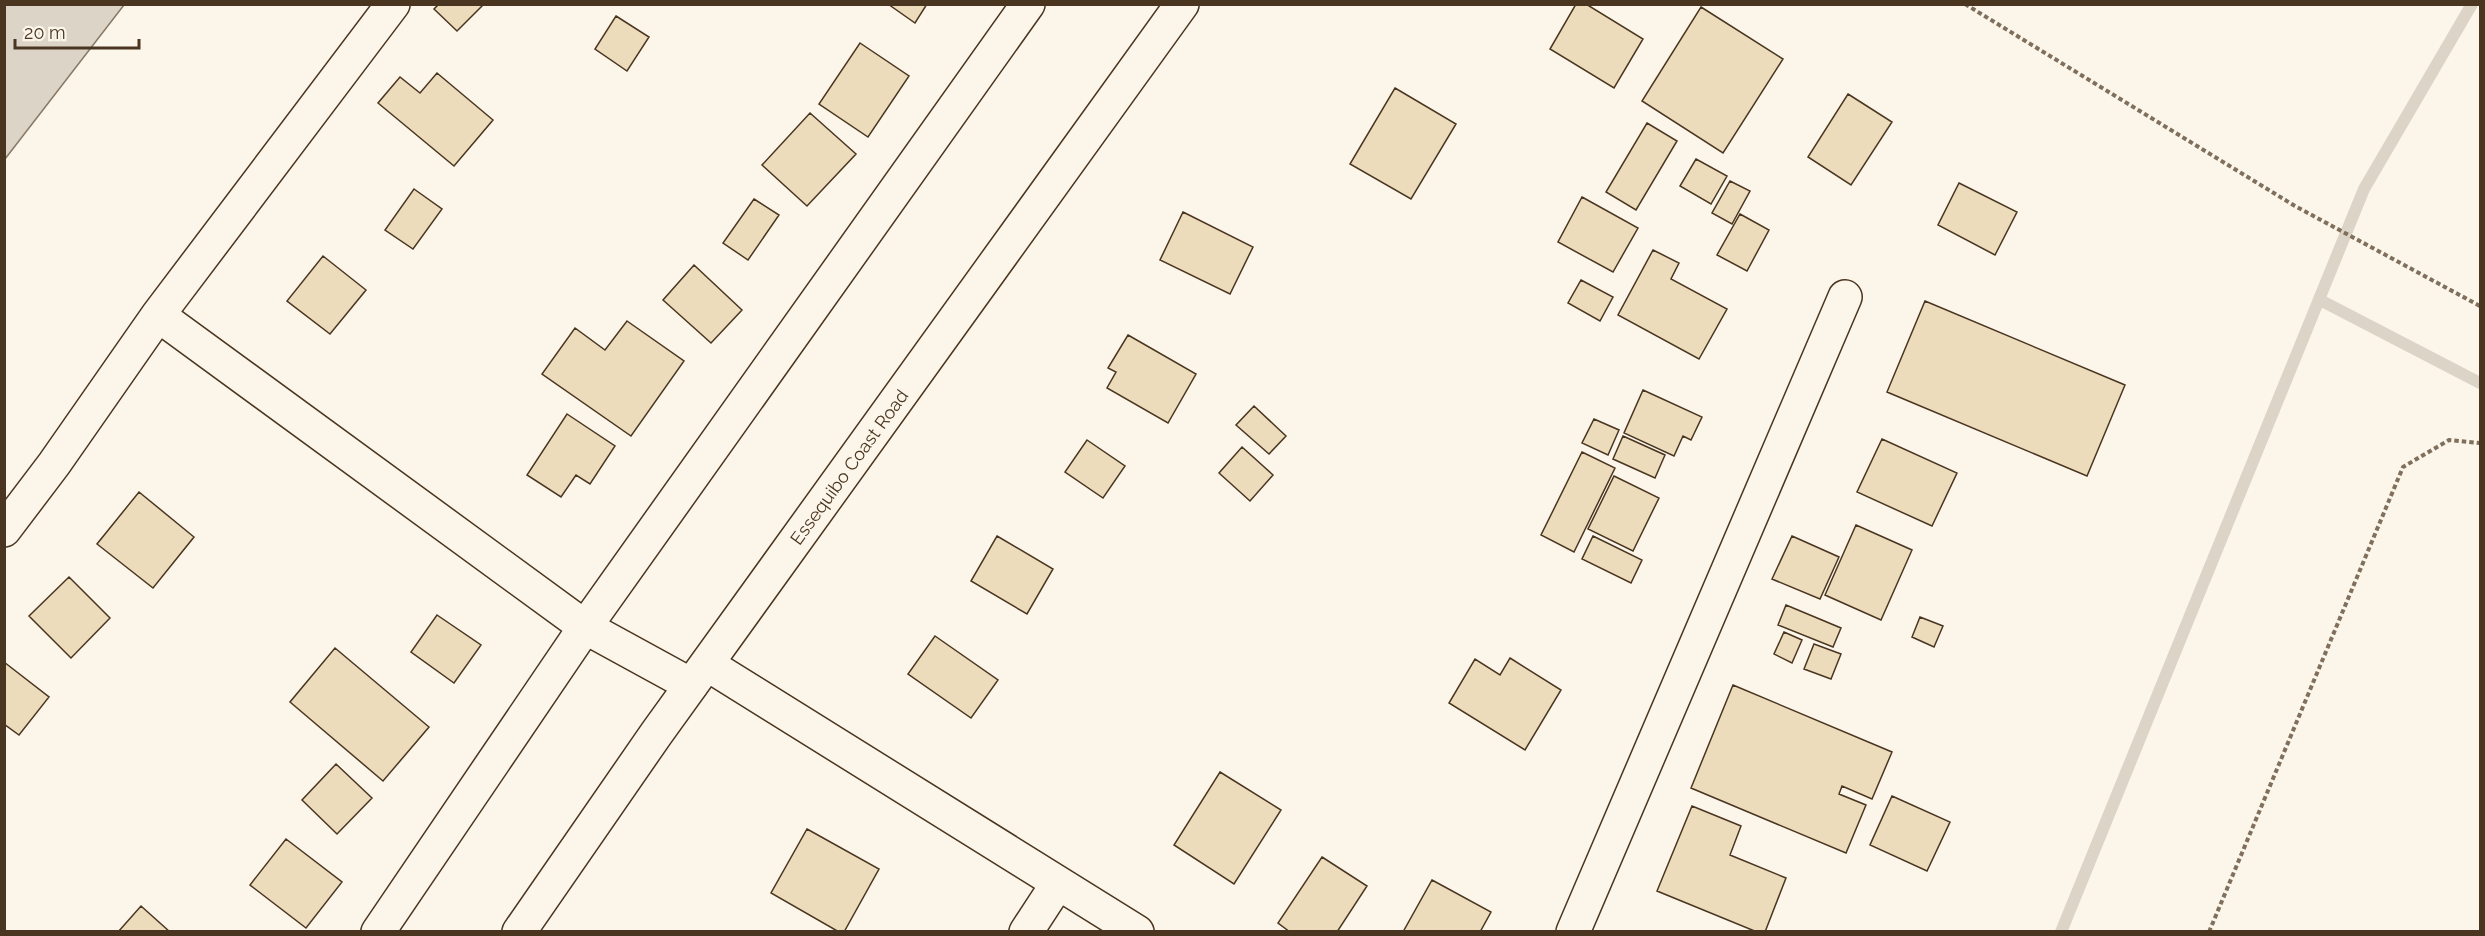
<svg xmlns="http://www.w3.org/2000/svg" width="2485" height="936" font-family="Raleway,sans-serif">
<style>
.water{fill:#dcd4c6;stroke:#887966;stroke-width:1.5}
.lines{fill:none;stroke-linecap:round;stroke-linejoin:round}
.stream{stroke:#dcd4c6;stroke-width:12}
.building{fill:#ecdcbc;stroke:#4a3520;stroke-width:1.5}
.street-casing{stroke:#4a3520;stroke-width:36}
.primary-casing{stroke:#4a3520;stroke-width:36}
.path{stroke:#7f6f5c;stroke-width:4;stroke-dasharray:4.5 3;stroke-linecap:butt}
.street{stroke:#fbf6e9;stroke-width:33}
.primary{stroke:#fbf6e9;stroke-width:33}
.labels{text-anchor:middle;dominant-baseline:central;stroke-width:4.5;stroke-linejoin:round;paint-order:stroke}
.street-label{font-size:18px;fill:#4a3520;stroke:#fbf6e9}
</style>
<rect width="100%" height="100%" fill="#fbf6e9"/>
<!-- water -->
<path class="water" d="M5,4L124,5L5,159L4,5Z"/>
<g class="lines">
<!-- stream -->
<path class="stream" d="M2320,300L2480,383
M2061,932L2364,189L2472,4"/>
</g>
<!-- building -->
<path class="building" d="M439,4H484L457,31L434,9Z
M888,4H927L915,23Z
M1576,4H1586L1643,39L1614,88L1550,49Z
M1701,7L1783,59L1723,153L1642,101Z
M616,16L649,37L627,71L595,49Z
M860,43L909,76L868,137L819,104Z
M437,73L493,120L454,166L378,103L400,77L420,93Z
M1395,88L1456,124L1411,199L1350,164Z
M1848,94L1892,122L1851,185L1808,157Z
M810,113L856,154L807,206L762,165Z
M1647,123L1677,141L1636,210L1606,192Z
M1696,159L1727,176L1711,204L1680,186Z
M1730,181L1750,191L1732,224L1712,213Z
M1959,183L2017,212L1995,255L1938,225Z
M414,189L442,209L413,249L385,230Z
M1582,197L1638,228L1613,272L1558,242Z
M754,199L779,215L748,260L723,243Z
M1183,212L1253,247L1230,294L1160,260Z
M1740,214L1769,230L1747,271L1717,255Z
M1653,250L1679,263L1671,279L1727,309L1699,359L1618,315Z
M323,256L366,290L330,334L287,301Z
M694,265L742,310L711,343L663,300Z
M1581,280L1613,297L1600,321L1568,303Z
M1925,301L2125,385L2087,476L1887,392Z
M627,321L684,361L631,436L542,374L575,328L605,350Z
M1128,335L1196,374L1168,423L1107,388L1116,372L1108,368Z
M1643,390L1702,417L1691,440L1683,436L1674,456L1624,433Z
M1254,406L1286,436L1269,454L1236,425Z
M567,414L615,446L590,484L576,475L561,497L527,475Z
M1594,419L1619,430L1608,455L1582,443Z
M1623,436L1665,455L1655,478L1613,459Z
M1882,439L1957,473L1932,526L1857,492Z
M1087,440L1125,466L1103,498L1065,472Z
M1242,447L1273,475L1250,501L1219,473Z
M1582,452L1615,468L1574,552L1541,535Z
M1614,476L1659,498L1633,551L1588,529Z
M139,492L194,537L153,588L97,544Z
M1856,525L1912,550L1881,620L1825,595Z
M997,536L1053,569L1027,614L971,581Z
M1593,536L1642,560L1631,583L1582,559Z
M1792,536L1839,557L1820,599L1772,579Z
M69,577L110,618L71,658L29,616Z
M1786,605L1841,628L1833,647L1778,625Z
M437,615L481,645L454,683L411,652Z
M1920,617L1943,626L1934,647L1912,637Z
M1784,632L1802,640L1792,663L1774,654Z
M935,636L998,680L971,718L908,674Z
M1814,644L1841,654L1831,679L1804,669Z
M335,648L429,727L383,781L290,702Z
M1510,658L1561,690L1525,750L1449,703L1475,659L1500,675Z
M4,662L49,697L19,735L4,724Z
M1733,685L1892,752L1872,799L1842,786L1839,794L1866,805L1846,853L1691,788Z
M336,764L372,798L337,834L302,800Z
M1220,772L1281,810L1234,884L1174,845Z
M1892,796L1950,822L1927,871L1870,845Z
M1692,806L1741,826L1730,855L1786,878L1765,932H1757L1657,891Z
M807,829L879,869L844,932H839L771,893Z
M286,839L342,882L306,928L250,885Z
M1322,857L1367,886L1337,932H1290L1278,923Z
M1432,880L1491,912L1480,932H1403Z
M141,906L170,932H118Z"/>
<g class="lines">
<defs>
<path id="street" d="M158,315L585,627L691,685
M4,530L54,464L158,315L393,4
M707,664L1137,932
M378,932L585,627L1028,4
M1026,932L1058,883
M1573,932L1845,297"/>
<path id="primary" d="M519,932L656,734L1182,4"/>
</defs>
<!-- street casing -->
<use href="#street" class="street-casing"/>
<!-- primary casing -->
<use href="#primary" class="primary-casing"/>
<!-- path -->
<path class="path" d="M1965,4L2295,206L2480,306
M2209,932L2403,467L2449,440L2480,443"/>
<!-- street -->
<use href="#street" class="street"/>
<!-- primary -->
<use href="#primary" class="primary"/>
</g>
<g class="labels">
<!-- street labels -->
<g class="street-label">
<text transform="translate(849 467) rotate(-54)">Essequibo Coast Road</text>
</g>
</g>
<!-- border -->
<rect width="2485" height="936" fill="none" stroke="#4a3520" stroke-width="12"/>
<!-- scale -->
<path d="M15 39v9h124v-9" fill="none" stroke="#4a3520" stroke-width="3"/>
<text x="24" y="39" font-size="18" fill="#4a3520" stroke="#fbf6e9" stroke-width="4.5" paint-order="stroke">20 m</text>
</svg>
